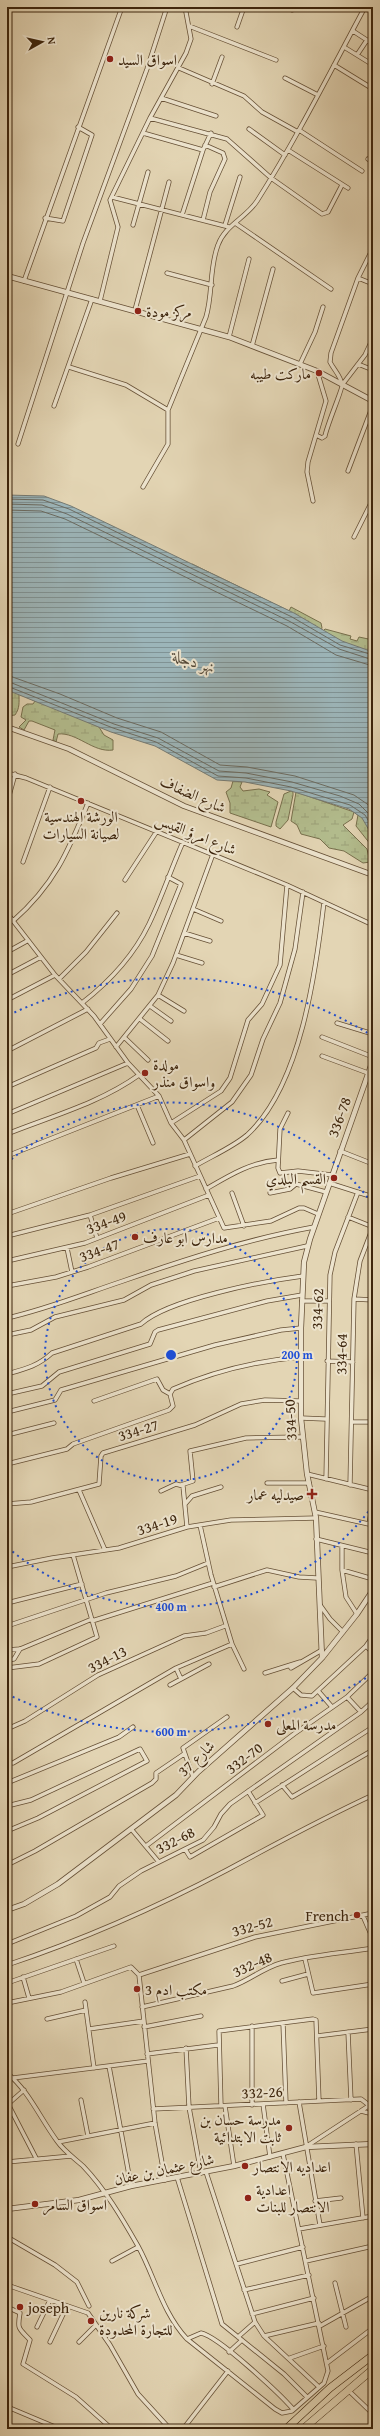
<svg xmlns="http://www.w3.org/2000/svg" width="380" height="2436" font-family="'Gentium Book Plus',Amiri,serif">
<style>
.wetland{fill:url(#wetland-marsh);stroke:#78704d}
.water{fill:url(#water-rules);stroke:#767b74}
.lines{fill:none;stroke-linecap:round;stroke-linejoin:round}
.shore{stroke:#6c6c62;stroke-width:1}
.minor-casing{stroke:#665036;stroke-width:5}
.tertiary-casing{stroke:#665036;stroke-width:6}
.motorway-casing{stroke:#3c240c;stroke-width:8}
.minor{stroke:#ede4ce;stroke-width:3.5}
.tertiary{stroke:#ede4ce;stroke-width:4.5}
.motorway{stroke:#e3d5b4;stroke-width:7}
.ring{fill:none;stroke:#1d4ed8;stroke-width:2;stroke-dasharray:2 4}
.poi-dot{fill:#8f2418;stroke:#ede4ce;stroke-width:1.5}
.labels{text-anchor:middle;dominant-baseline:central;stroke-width:4;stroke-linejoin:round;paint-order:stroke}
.poi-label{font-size:15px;fill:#3c240c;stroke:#ede4ce;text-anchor:start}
.street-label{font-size:15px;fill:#3c240c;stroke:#ede4ce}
.water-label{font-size:16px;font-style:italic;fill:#544837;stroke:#ede4ce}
.centre{fill:#1d4ed8;stroke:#ede4ce;stroke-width:2}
.ring-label{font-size:12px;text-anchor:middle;font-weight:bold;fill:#1d4ed8;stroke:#ede4ce;stroke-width:4;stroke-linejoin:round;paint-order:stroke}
</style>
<defs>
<pattern id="wetland-marsh" width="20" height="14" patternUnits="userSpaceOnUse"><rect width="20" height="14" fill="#b3bd8e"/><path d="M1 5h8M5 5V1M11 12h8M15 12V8" fill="none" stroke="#9ba279"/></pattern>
<pattern id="water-rules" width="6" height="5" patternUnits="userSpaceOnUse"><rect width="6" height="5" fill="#9cb5b9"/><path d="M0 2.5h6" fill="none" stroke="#809395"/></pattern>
</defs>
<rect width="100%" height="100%" fill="#e3d5b4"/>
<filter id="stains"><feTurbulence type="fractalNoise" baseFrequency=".005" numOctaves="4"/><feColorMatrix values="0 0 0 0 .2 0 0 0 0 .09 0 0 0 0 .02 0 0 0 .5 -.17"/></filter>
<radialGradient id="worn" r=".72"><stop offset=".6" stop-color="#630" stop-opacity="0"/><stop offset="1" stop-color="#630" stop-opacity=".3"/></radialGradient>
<!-- wetland -->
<path class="wetland" d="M192,564L289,611L291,607L321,623L322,628L321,630L190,568Z
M325,629L351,636L350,639L357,641L359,637L373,640V655L337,640L323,631Z
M7,681L34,694L35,701L39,702L40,699L99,727L104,735L113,740V750C93,753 77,732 58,734L56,742L53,740L55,730L32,721H29L24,730L19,727L26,720L21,717L23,707L27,704H33L35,701L19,694C19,702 20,708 15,715L7,716Z
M233,781L242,782L240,787L243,791L259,789L270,792L267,795L278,802L271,827L230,813V803L226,792L231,788Z
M291,791L293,792V795L288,820L280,829L276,826V822L284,794Z
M296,792L354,812H373V853L371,845L356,826L358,815L354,812L352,819L343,825L367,849L370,862L363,863L344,851L329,848L320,839L301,834L297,825L291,821Z"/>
<!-- water -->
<path class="water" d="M7,495L44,496L71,506L294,613L342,641L373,652V837L362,818L349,809L291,791L245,782L217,780L155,746L111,732L7,690Z"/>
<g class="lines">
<!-- shore -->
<path class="shore" d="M7,499L43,500L69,509L292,617L340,645L373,655
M7,504L42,505L67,514L289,621L339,649L373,660
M7,510L41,511L65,519L287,626L336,655L373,666
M7,675L60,694L117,718L161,732L220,765L247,767L295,776L354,795L373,808
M7,681L114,724L158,738L219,771L246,773L292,782L340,796L359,804L373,818
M7,686L113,728L156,742L218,776L246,778L291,787L350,805L365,815L373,828"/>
<defs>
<path id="minor" d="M285,7L292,10
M189,26L276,60
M237,27L244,7
M353,31L373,44
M344,47L373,65
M357,55L367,40
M334,65L373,89
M179,68L244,96L262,112L298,132
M285,78L318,95
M212,84L222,57
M161,98L216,116
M150,118L227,139L271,178L322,214L328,212L342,185
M249,129L285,155
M299,130L362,171
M143,133L203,150
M288,150L348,188
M368,159L373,162
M112,197L229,227
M182,215L203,150L211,133
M45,218L63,221L92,135L78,127
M203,220L210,192L225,159L223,153L205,145
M235,223L331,289
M133,225L148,172
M225,225L240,177
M167,273L212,285
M358,278L373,284
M24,281L122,7
M100,301L118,227L110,200L150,118L186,53L191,39L185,7
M135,310L169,182
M229,337L249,259
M252,346L273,269
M300,364L315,332L323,307
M358,364L373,370
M69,367L126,385L168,410
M342,385L365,355L373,338
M54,406L92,299
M316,435L322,438L325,436C327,425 343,388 342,385C341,376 334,370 330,362L331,353L358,278L373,248
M18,444L83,243L147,69L167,7
M348,471L373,405
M143,487L168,444V410L206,317C213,294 209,268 218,245C225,225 246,218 257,201C297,138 330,72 365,7
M313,501L307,472L308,462L326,401L317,371
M354,537L373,499
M7,773L26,778L287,885L373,925
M7,803L15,774
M23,862L50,787
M125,880L157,831
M193,909L221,921
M7,913L55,975L94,1016L128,1063L159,1096L171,1123L184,1140L224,1228L271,1221L299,1208H304L318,1214
M13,921C54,885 68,852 88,803
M184,933L210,941
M7,952L27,941
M176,955L202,963
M7,975L41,957
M59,979L86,952L117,913
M158,995L184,1011
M7,1000L55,975
M82,1003C109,982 134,955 149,924C162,897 171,869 183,842
M150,1006L171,1021
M140,1019L168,1041
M337,1023L373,1034
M100,1024L131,989L152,956L181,884L168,877
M322,1037L373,1057
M125,1038L148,1060
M116,1047L158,995L173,963L213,854
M7,1051L88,1009
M322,1056L368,1073
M7,1087L96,1048L99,1043L110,1039
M137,1105L153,1143
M288,1113L280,1129L278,1168L280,1173L298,1171L332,1175
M7,1114L128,1063
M171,1123L221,1091L230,1078L248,1020L262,1004L280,965L287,885
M7,1134C52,1116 100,1103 139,1075
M184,1140L232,1102L251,1075L263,1039L280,1003L295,949L303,892
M340,1151L373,1164
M7,1156L159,1096
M195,1166C212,1156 233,1147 247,1135C301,1086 316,971 324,902
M329,1183L373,1197
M206,1189C230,1175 251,1162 278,1160
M232,1193L244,1226
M270,1193L290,1189L296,1184L326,1192
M7,1214L111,1178L190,1154
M90,1215L97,1238
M348,1217L373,1227
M7,1236L90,1215L200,1176
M67,1248L72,1272
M7,1261L85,1243L209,1195
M7,1286L56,1277L88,1267L219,1218
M354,1299L373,1300
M302,1301H329
M7,1318C47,1309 84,1294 123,1281C186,1259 248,1239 314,1227
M7,1335L31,1330L55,1317L124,1300L151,1285L194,1271L307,1246
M327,1361L353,1362
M7,1374C25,1369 38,1366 52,1353L141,1324C168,1299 265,1281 303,1276
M7,1394L42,1386L59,1372L150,1344L155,1332L158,1330L267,1301L302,1295
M170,1394L173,1389C214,1371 256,1361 300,1357
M7,1412L55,1400L61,1390L215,1345L281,1330L301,1328
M301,1418L325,1419
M352,1422H373
M7,1435L54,1423
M7,1464L67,1449L73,1444L169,1410L173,1406L170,1394L163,1390L157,1379L94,1401
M307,1474L373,1490
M326,1479L330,1275L335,1252L358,1192
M267,1483H309
M181,1485L193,1481L190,1451L246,1438L302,1437
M350,1485L354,1299L360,1261L373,1227
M79,1490L105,1550
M161,1491L176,1484L183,1486L187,1527
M7,1504L31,1502L99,1484L101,1456L103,1453L195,1425L241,1404L265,1400L300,1401
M185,1504L192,1496L221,1487
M315,1512L373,1525
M369,1524L373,1499
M316,1539L373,1553
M342,1546V1570L346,1597L357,1614
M7,1567L52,1558L119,1548L187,1527L231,1520L316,1518
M342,1570L373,1579
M214,1587L267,1570L299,1577L317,1578
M7,1603L82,1584
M320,1605L330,1619L343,1632
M92,1621L213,1583
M7,1626L106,1593L176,1576L208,1563
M232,1644L244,1669
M366,1646L373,1653
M7,1650L20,1649L92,1619
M7,1660L14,1659L20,1649
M7,1668L39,1664L97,1637L73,1555
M176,1668L181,1679
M291,1668L322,1650
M265,1673L300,1662
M170,1685L209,1664
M293,1688L301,1695L312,1696L366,1646L373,1636
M319,1692L332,1707
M347,1697L361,1712
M7,1729L25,1721L98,1675L184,1636L206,1633L225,1626
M13,1763L176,1668L232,1644L211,1575L200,1525
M193,1777L183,1748L227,1717
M7,1783L119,1737L133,1727
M282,1785L292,1797L373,1750
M255,1803L373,1727
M7,1806L31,1800L140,1749L147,1761L38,1818L7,1831
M132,1830L158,1861
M146,1846L294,1734L347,1697L373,1672
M185,1849L190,1857L263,1815L248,1791
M7,1865L35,1851L152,1783L156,1779V1773L184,1754
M363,1916L373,1939
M7,1944L76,1916L110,1897L119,1886L141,1871L203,1840L214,1827L221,1814L230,1804L361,1712L373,1701
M76,1959L84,1983
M305,1959L313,1993L373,1984
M7,1965C82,1940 157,1907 227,1870C275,1844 323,1818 373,1795
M139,1975L255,1937L373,1913
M23,1977L29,1998
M282,1981L308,1974
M7,1983L114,1946
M85,2002L94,2068
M7,2003L61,1992L131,1967L139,1975L155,2123L165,2180
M142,2007L233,1986C250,1980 263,1968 281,1963C310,1955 343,1953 373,1948
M47,2019L86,2010
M283,2023L286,2103
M252,2026V2105
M144,2027L201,2016
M89,2029L144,2021
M348,2032L351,2100
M317,2036L373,2029
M186,2048L189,2107L201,2173
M147,2054L218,2045
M109,2066L131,2186
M7,2073C29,2091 40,2118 57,2141C64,2151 74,2158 83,2166C105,2189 122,2218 138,2246C155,2277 162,2312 187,2339L275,2409L282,2413L292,2411L324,2383L328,2371L283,2154
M13,2078L148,2061
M81,2100L88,2136
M299,2102L320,2225
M8,2104L36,2158
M263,2104L270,2157
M7,2105L24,2090
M221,2106L219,2031L313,2019L316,2020L319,2101
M225,2106L234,2166
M153,2109L361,2099L370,2106
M361,2111L373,2114
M58,2142L155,2123
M356,2144L363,2218
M307,2146L373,2103
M7,2162L71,2156
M206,2172L255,2322L264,2336L319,2387
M177,2177L222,2324L284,2374L307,2397
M315,2201L341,2198
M299,2229L373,2216
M7,2237L55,2265L77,2282L89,2306
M112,2261L138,2247
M306,2261L373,2246
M237,2264L303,2247
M335,2283L346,2327
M7,2285L88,2313L110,2345L138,2394L170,2429
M244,2290L309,2275
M7,2307L20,2313C17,2330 19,2328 30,2340L23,2364L76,2397L112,2429
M252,2314L314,2298
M320,2326L373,2296
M37,2327L50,2300
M264,2336L319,2323
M238,2337L255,2322
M187,2339L201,2333C218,2336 280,2394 293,2409
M50,2342L67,2306
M79,2342L96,2325
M229,2352L242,2340
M290,2358L324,2346
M327,2363L373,2328
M348,2390L373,2414
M10,2408L60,2429
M183,2429L228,2371"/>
<path id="tertiary" d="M7,276L229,337L317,371L373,401
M7,727L69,749L184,806L373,875
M322,1658L316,1518L307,1474L301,1418V1328L304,1262L310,1239L373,1060
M7,1910L24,1904L58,1884L176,1795L198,1772L293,1688L322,1658L357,1614L373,1590
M7,2209L79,2200L131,2186L234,2166L306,2147L373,2144"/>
<path id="motorway" d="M286,2429L330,2388L373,2355
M303,2429L373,2369"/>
</defs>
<!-- minor casing -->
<use href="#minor" class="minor-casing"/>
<!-- tertiary casing -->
<use href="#tertiary" class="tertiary-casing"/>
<!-- motorway casing -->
<use href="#motorway" class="motorway-casing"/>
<!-- minor -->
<use href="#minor" class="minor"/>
<!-- tertiary -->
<use href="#tertiary" class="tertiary"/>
<!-- motorway -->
<use href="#motorway" class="motorway"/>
</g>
<!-- distance rings -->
<g class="ring">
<circle cx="171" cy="1355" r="126"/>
<path d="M372 1507A252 252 0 0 1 7 1547M7 1163A252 252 0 0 1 372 1203"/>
<path d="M371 1675A377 377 0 0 1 9 1695M9 1015A377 377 0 0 1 371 1035"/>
</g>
<!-- markers -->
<g class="poi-dot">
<circle cx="110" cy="59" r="4"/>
<circle cx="138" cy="311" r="4"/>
<circle cx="319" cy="373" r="4"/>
<circle cx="81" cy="801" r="4"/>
<circle cx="145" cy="1073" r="4"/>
<circle cx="334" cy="1178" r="4"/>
<circle cx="135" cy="1237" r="4"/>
<path d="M310 1488h4v4h4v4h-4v4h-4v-4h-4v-4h4z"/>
<circle cx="268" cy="1724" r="4"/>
<circle cx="357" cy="1915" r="4"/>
<circle cx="137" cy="1989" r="4"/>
<circle cx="289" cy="2128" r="4"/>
<circle cx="245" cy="2166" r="4"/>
<circle cx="248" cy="2198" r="4"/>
<circle cx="35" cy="2204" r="4"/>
<circle cx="20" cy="2307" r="4"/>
<circle cx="91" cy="2321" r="4"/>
</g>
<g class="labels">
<!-- poi labels -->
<g class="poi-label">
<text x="118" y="59">اسواق السيد</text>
<text x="146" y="311">مركز مودة</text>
<text x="311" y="373" text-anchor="end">ماركت طيبه</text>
<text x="81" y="816" text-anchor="middle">الورشة الهندسية<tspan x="81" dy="17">لصيانة السيارات</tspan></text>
<text x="153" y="1064">مولدة<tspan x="153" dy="17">واسواق منذر</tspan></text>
<text x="326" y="1178" text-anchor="end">القسم البلدي</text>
<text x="143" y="1237">مدارس ابو عارف</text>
<text x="304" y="1494" text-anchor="end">صيدليه عمار</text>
<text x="276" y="1724">مدرسة المعلى</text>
<text x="349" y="1915" text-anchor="end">French</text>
<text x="145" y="1989">مكتب ادم 3</text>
<text x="281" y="2119" text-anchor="end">مدرسة حسان بن<tspan x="281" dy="17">ثابت الابتدائية</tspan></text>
<text x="253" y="2166">اعداديه الانتصار</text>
<text x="256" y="2189">اعدادية<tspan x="256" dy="17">الانتصار للبنات</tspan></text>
<text x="43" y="2204">اسواق السامر</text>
<text x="28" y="2307">joseph</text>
<text x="99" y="2312">شركة نارين<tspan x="99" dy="17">للتجارة المحدودة</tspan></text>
</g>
<!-- street labels -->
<g class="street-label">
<text transform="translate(193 794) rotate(24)">شارع الضفاف</text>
<text transform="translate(196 834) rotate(22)">شارع امرؤ القيس</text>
<text transform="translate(339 1117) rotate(-70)">336-78</text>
<text transform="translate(106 1222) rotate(-20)">334-49</text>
<text transform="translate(99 1250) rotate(-20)">334-47</text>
<text transform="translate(317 1309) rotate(-88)">334-62</text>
<text transform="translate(341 1354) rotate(-89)">334-64</text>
<text transform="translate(290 1420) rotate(-93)">334-50</text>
<text transform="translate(138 1430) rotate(-17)">334-27</text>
<text transform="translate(157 1524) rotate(-18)">334-19</text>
<text transform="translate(107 1659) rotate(-27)">334-13</text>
<text transform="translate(196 1758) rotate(-44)">شارع 37</text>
<text transform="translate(244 1758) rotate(-37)">332-70</text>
<text transform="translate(175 1840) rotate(-27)">332-68</text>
<text transform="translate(252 1926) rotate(-15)">332-52</text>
<text transform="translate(252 1964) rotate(-24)">332-48</text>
<text transform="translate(262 2092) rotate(-3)">332-26</text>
<text transform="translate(164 2169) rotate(-12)">شارع عثمان بن عفان</text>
</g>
<!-- water labels -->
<g class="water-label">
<text transform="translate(194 661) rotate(17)">نهر دجلة</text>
</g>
</g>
<circle cx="171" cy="1355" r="6" class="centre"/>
<g class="ring-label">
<text x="297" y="1359">200 m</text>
<text x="171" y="1611">400 m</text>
<text x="171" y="1736">600 m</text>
</g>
<!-- margin -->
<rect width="380" height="2436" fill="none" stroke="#e3d5b4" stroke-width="24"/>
<rect x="8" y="8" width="364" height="2420" fill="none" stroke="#3c240c" stroke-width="2"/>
<rect x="12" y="12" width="356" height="2412" fill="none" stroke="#3c240c"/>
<!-- north arrow -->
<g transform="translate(42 42) rotate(82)" stroke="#ede4ce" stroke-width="3" paint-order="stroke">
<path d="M0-3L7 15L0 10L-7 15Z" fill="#3c240c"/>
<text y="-6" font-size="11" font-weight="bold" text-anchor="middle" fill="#3c240c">N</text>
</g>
<rect width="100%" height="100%" filter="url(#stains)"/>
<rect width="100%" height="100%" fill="url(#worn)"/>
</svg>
